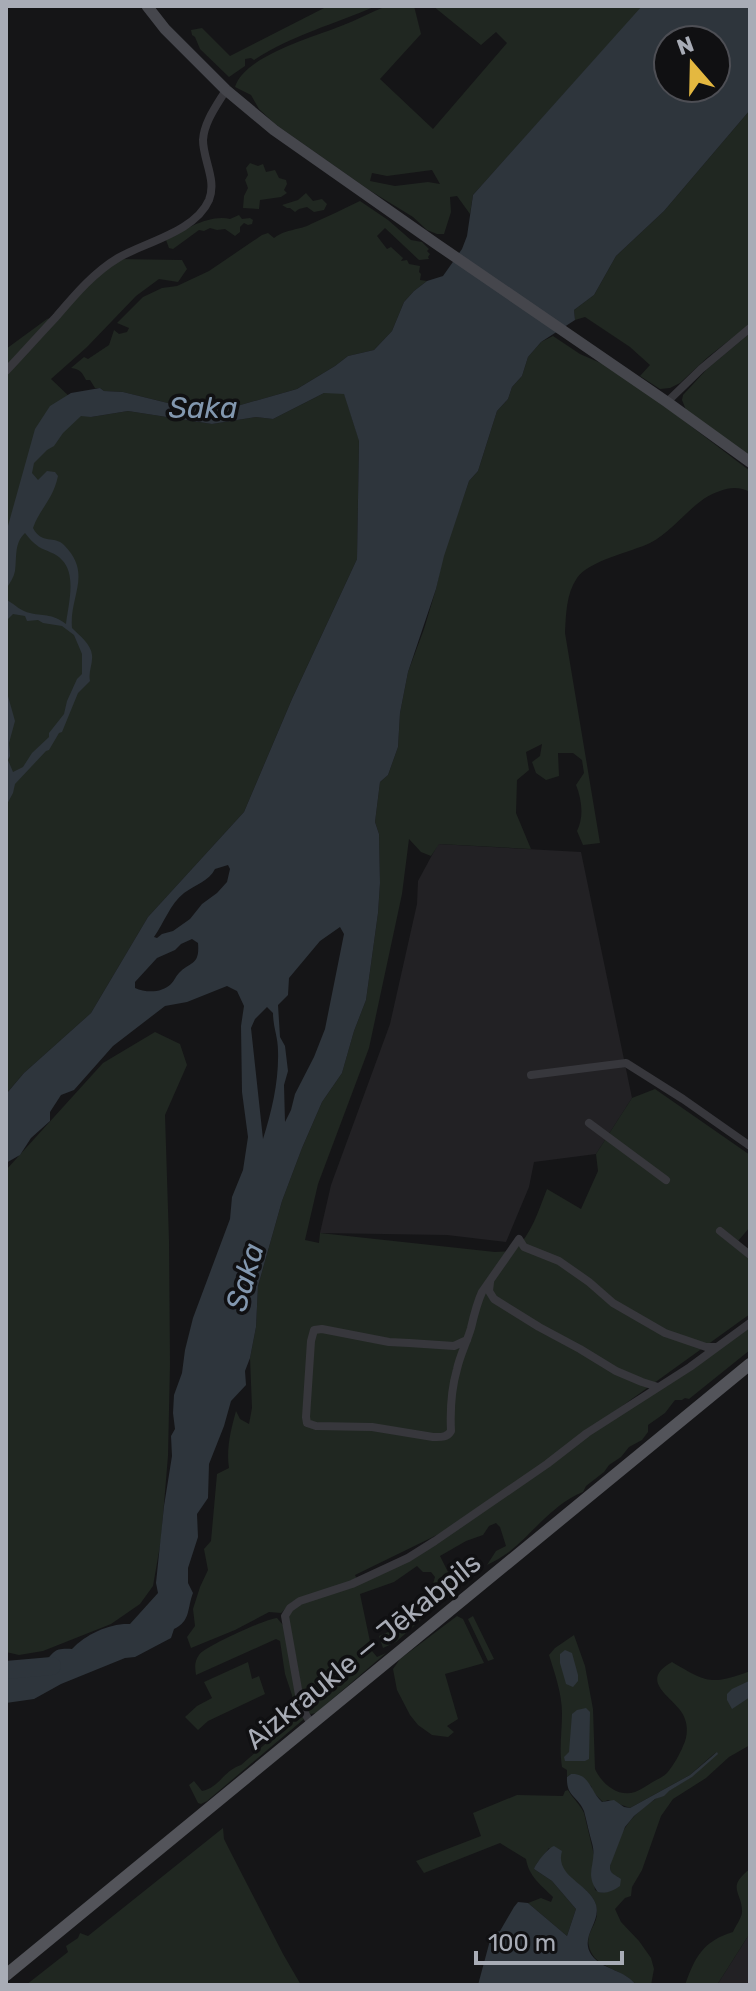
<svg xmlns="http://www.w3.org/2000/svg" width="756" height="1991" font-family="Rubik,sans-serif">
<style>
.built{fill:#222124}
.green{fill:#202721;fill-rule:evenodd}
.water{fill:#2e353c;fill-rule:evenodd}
.lines{fill:none;stroke-linecap:round;stroke-linejoin:round}
.river{stroke:#2e353c;stroke-width:18}
.street{stroke:#37373c;stroke-width:8}
.secondary{stroke:#45464c;stroke-width:11}
.primary{stroke:#53545a;stroke-width:12}
.labels{text-anchor:middle;dominant-baseline:central;stroke-width:7;stroke-linejoin:round;paint-order:stroke}
.street-label{font-size:28px;fill:#a8acb6;stroke:#101012}
.water-label{font-size:30px;font-style:italic;fill:#8297af;stroke:#101012}
</style>
<rect width="100%" height="100%" fill="#151517"/>
<!-- built -->
<path class="built" d="M438,844L581,852L632,1098L596,1154L534,1162L529,1187L506,1242L447,1235L320,1233L331,1185L390,1024L417,904L418,881Z
M750,1933V1985H717Z"/>
<!-- green -->
<path class="green" d="M328,6H376C335,24 292,35 254,60L251,58L245,59V66L229,77L200,49L195,37L192,35L191,30L202,28L230,56Z
M387,6H414L421,34L380,79L433,129L507,43L496,32L481,45L433,6H732L668,40V88L662,122L606,47L473,195L470,214L457,196L450,197L451,212L444,234H437L427,230L413,217L369,190L275,124L259,109L251,95L235,87C244,56 314,37 341,26C357,20 371,12 387,6ZM432,170L440,184L428,182L395,186L370,181L372,173L387,176Z
M750,110V324L708,357L680,383L670,388L660,389L640,376L650,365L630,347L585,317L575,320L574,310L594,295L616,256L664,211Z
M250,163L258,166L263,164L266,172L275,170L279,178L286,180L287,184L284,190L287,193L281,197L260,200L259,209L243,208L244,196L248,188L245,180L248,175L246,168Z
M306,193L313,201L322,199L327,204L324,210L314,212L307,207L299,209L295,212L290,208H287L282,205L298,200Z
M360,201L388,220L411,240L422,242L429,249L427,251L430,254L428,257L429,259L419,260L385,228L377,236L387,249L391,247L403,258L401,261L407,260L409,264L420,266L419,272L421,274L420,280L427,281L414,291L404,302L392,331L374,350L348,356L335,366L297,389L237,406L184,407L123,392L104,391L100,388H95L90,380H86C82,372 80,369 71,368L84,357L88,359L109,345L114,330L119,334L127,332L129,328L117,323L143,297L162,288L177,286L209,271L262,235L268,233L274,238C288,228 298,231 311,224C327,217 343,209 360,201Z
M239,215L242,219L250,218L253,220L252,224L248,225L244,223L240,227V232L235,236L225,229L217,230L210,228L204,231L199,230L173,249L169,248L166,240C183,230 210,214 230,219Z
M117,259L182,260L187,269L178,282L159,279L136,296L87,347L51,379L91,417L128,411L212,424L256,417L273,419L324,393H344L359,440L357,559L292,699L244,812L148,917L91,1013L24,1073L6,1094V349L47,319L55,317Z
M750,333V458L686,410L682,400L683,395L707,369Z
M553,336L580,354L603,364L646,392L750,471V492C741,487 730,487 720,491C693,499 676,530 650,543C631,552 588,561 577,578C566,594 566,615 565,633L600,843L583,845L577,831C584,817 582,800 576,785L584,773L582,760L573,753H558L559,776L546,780L536,773L532,762L540,756L542,744L526,752L529,770L517,780L516,813L531,849L439,844L431,856L421,852L409,839L402,894L369,1048L318,1184L305,1240L319,1243L320,1233L495,1252L514,1251C532,1233 538,1212 547,1189L581,1209L598,1171L596,1154L632,1098L655,1089L750,1155V1227L738,1241L750,1251V1314L536,1468L441,1533L355,1575L357,1579L292,1602L281,1613L269,1612L235,1630L191,1648L187,1637L195,1626L193,1609L200,1587L208,1570L204,1549L211,1541L217,1474L229,1468C226,1449 231,1429 236,1411L240,1419L249,1424L252,1408L250,1358L256,1327L258,1286L282,1201L302,1148L322,1102L342,1073L354,1031L366,1000L378,913L380,883L379,834L375,822L380,782L388,775L398,747L400,713L408,672L424,629L436,589L443,556L469,481L478,471L497,411L508,399L512,387L522,376L528,357L541,342Z
M155,1032L180,1044L187,1065L165,1115L169,1241L170,1364L168,1456L161,1540L153,1586L140,1604L111,1624L43,1651L19,1655L6,1652V1170L103,1063Z
M750,1325V1350L689,1399L685,1398L682,1400H675L665,1413L648,1425V1432L642,1440L629,1447L621,1457L609,1465L604,1472L586,1486L583,1492C554,1503 533,1533 509,1552C502,1557 495,1561 487,1565L496,1551L506,1546L500,1527L496,1523L489,1526L483,1535L466,1541L440,1556L455,1586L459,1589L444,1601V1595L440,1593L433,1584L435,1577L431,1572H423L417,1566L394,1582L360,1594L372,1651L377,1657L386,1653L316,1713L311,1714L306,1712L288,1615L295,1607L410,1559Z
M434,1608L396,1642L383,1648L379,1636L395,1629L403,1621Z
M457,1616L463,1619L484,1663L445,1674L458,1719L447,1726L454,1732L448,1737L432,1735L418,1725L410,1715L397,1690L393,1669L400,1659Z
M473,1616L494,1659L488,1661L468,1619Z
M277,1618L283,1625L304,1719L207,1801L201,1804L198,1803L189,1785L194,1781L202,1791C219,1788 224,1770 241,1765L294,1719L292,1695L285,1674L280,1641L276,1639L196,1675C195,1668 194,1662 199,1655C204,1647 265,1619 277,1618Z
M574,1635L585,1666L593,1709L595,1769C601,1783 618,1798 635,1792C640,1790 646,1786 651,1783C656,1780 663,1777 667,1773C673,1766 680,1754 683,1746C689,1734 688,1720 680,1710C668,1694 640,1680 672,1662C706,1682 711,1686 750,1671V1745L729,1757L706,1778L673,1799L661,1816L642,1870L632,1887L631,1896L625,1898L615,1909L621,1922L639,1941L651,1958L654,1969L651,1985H636C625,1970 598,1968 591,1952C582,1933 598,1927 597,1911C596,1890 572,1884 562,1869C560,1865 560,1861 558,1857C555,1854 552,1851 549,1848C544,1856 537,1861 534,1869L552,1881L576,1909L567,1936L528,1903L541,1898L551,1902L553,1897C541,1885 529,1877 526,1859L500,1843L424,1873L416,1861L481,1836L473,1813L517,1795L563,1796L565,1791L568,1790C573,1799 580,1804 584,1813L595,1859L592,1866L595,1890L603,1893L618,1877C612,1875 610,1872 610,1866C614,1852 618,1837 627,1825C643,1803 667,1793 688,1779C699,1772 707,1761 716,1752L690,1775L630,1808L608,1800L603,1802L593,1792L591,1786L571,1774L567,1777V1770L562,1767C559,1749 562,1731 562,1714C562,1694 555,1674 549,1655L555,1648Z
M248,1662L252,1679L259,1676L265,1694L208,1721L198,1730L185,1717L197,1706L212,1698L204,1682Z
M223,1828L224,1839L229,1849L283,1954L301,1985H26L68,1952L66,1946L78,1938L80,1933L88,1936Z
M750,1869V1933L717,1985H685C695,1957 703,1941 733,1932C735,1927 741,1919 742,1913C743,1892 725,1888 750,1869Z"/>
<!-- water -->
<path class="water" d="M642,6H750V110L664,211L616,256L594,295L574,310L575,320L541,342L528,357L522,376L512,387L508,399L497,411L478,471L469,481L444,556L436,589L408,672L400,713L398,747L388,775L380,782L375,822L379,834L380,883L378,913L366,1000L354,1031L342,1073L322,1102L302,1148L282,1201L258,1286L256,1327L250,1358L245,1371L246,1385L231,1401L224,1426L209,1464L208,1498L197,1514L198,1537L188,1568V1583L193,1593C187,1608 191,1621 174,1629L171,1638L135,1657L125,1658L61,1684L34,1699L6,1703V1667C19,1669 33,1671 44,1662C56,1652 52,1648 72,1649C86,1634 110,1623 130,1624L158,1593L156,1583L164,1506L172,1456L171,1436L175,1429L173,1413L174,1395L182,1373L185,1350L193,1318L230,1219L232,1197L243,1170L248,1137L242,1092L241,1026L244,1006L237,991L227,986L187,1002L165,1006L113,1046L74,1090L61,1095L50,1112V1121L31,1138L20,1155L6,1163L7,1093L24,1073L91,1013L148,917L244,812L292,699L357,559L359,441L344,394L324,393L273,419L256,417L212,424L128,411L91,417L81,416L63,433L54,446L47,450L34,463L32,473L38,480L47,471L55,472L58,476C53,500 40,508 33,528C42,545 54,535 64,545C93,574 69,596 72,628C79,635 91,644 92,655C93,664 88,672 90,681L78,693L62,732L59,733L49,750L46,751L15,784L13,793L6,806V689L15,721L9,743L10,756L8,760L13,772L23,767L32,753L49,737V733L64,714L67,701L77,679L82,674V654L74,635L62,626L43,623L38,620L27,621L25,616L13,614L6,621V589L7,600C14,604 22,612 30,613C47,617 51,613 66,624C68,606 77,575 62,560C56,553 46,551 39,547C33,543 29,538 25,533C14,543 17,557 15,571C14,577 10,583 6,589V533L35,429L50,406L71,393L100,388L104,391L123,392L184,407L237,406L297,389L335,366L348,356L374,350L392,331L404,302L414,291L427,281L443,276L462,249L467,236L473,195ZM668,40H716V88H668ZM228,865L230,869L227,882L217,893L202,904L190,919L173,931L162,934L157,938L154,937C164,923 170,904 184,893C195,885 209,881 215,869ZM340,927L344,934L325,1029L314,1057L295,1094L291,1110L285,1122L284,1085L288,1071L285,1046L280,1037L278,1005L288,995L289,978L320,941ZM192,939L198,943C200,966 190,961 179,973C176,976 174,981 171,984C162,993 146,993 135,988V982L157,958L175,950L181,944ZM267,1007L273,1013C273,1027 278,1037 278,1051C279,1080 272,1111 263,1139L251,1028L255,1019Z
M565,1650L572,1653L578,1675V1681L573,1687L566,1684L560,1663V1654Z
M749,1681L750,1697L732,1709L727,1700V1694L732,1689Z
M586,1708L590,1712L589,1759L585,1761H565L564,1757L569,1752L572,1714L577,1710Z
M717,1752L718,1754L692,1777L669,1791L664,1796L655,1799L634,1816L625,1827L610,1866C610,1875 615,1874 621,1879L620,1886C613,1891 606,1894 598,1892C583,1873 598,1863 592,1843C589,1833 587,1822 584,1811C578,1796 566,1797 567,1777L571,1774C590,1773 590,1791 602,1802L614,1800L624,1807L630,1808L690,1775Z
M554,1846L562,1851C555,1875 584,1882 594,1900C606,1921 575,1937 594,1958C605,1970 625,1970 636,1985H478L492,1933L500,1931L514,1907L518,1902L528,1903L567,1936L576,1909L552,1881L534,1869C536,1863 548,1848 554,1846Z"/>
<g class="lines">
<!-- river -->
<path class="river" d="M6,1670L52,1666"/>
<!-- street -->
<path class="street" d="M6,371C23,353 39,335 56,317C74,296 93,273 118,258C145,242 195,232 209,200C217,180 203,160 203,140C204,122 217,105 226,90
M667,402L701,369L750,328
M531,1075L626,1063L683,1099L750,1146
M589,1123L666,1180
M720,1231L750,1255
M490,1282L489,1291L494,1299L539,1327L580,1349L616,1371L642,1382L658,1387
M467,1340L454,1346L409,1343L389,1342L322,1329L314,1330L311,1341L306,1417L307,1423L316,1426L372,1427L433,1437C440,1437 447,1438 451,1431C450,1410 451,1390 457,1369C460,1355 467,1342 471,1328C474,1315 477,1303 482,1292L519,1239L524,1247L559,1261L589,1282L613,1303L665,1333L706,1347H716
M311,1724L301,1706L285,1616L290,1608L300,1601L352,1584L408,1558L435,1541L547,1464L587,1433L690,1367L750,1323"/>
<!-- secondary -->
<path class="secondary" d="M147,6L165,29L226,90L274,130L435,243L667,402L750,462"/>
<!-- primary -->
<path class="primary" d="M6,1975L750,1364"/>
</g>
<g class="labels">
<!-- street labels -->
<g class="street-label">
<text transform="translate(363 1651) rotate(-39)">Aizkraukle — Jēkabpils</text>
</g>
<!-- water labels -->
<g class="water-label">
<text x="203" y="408">Saka</text>
<text transform="translate(245 1277) rotate(-74)">Saka</text>
</g>
</g>
<!-- border -->
<rect width="756" height="1991" fill="none" stroke="#a8acb6" stroke-width="16"/>
<!-- north arrow -->
<g transform="translate(692 64) rotate(340)"><circle r="38" fill="#101012" stroke="#4d4e54" stroke-width="2"/>
<path d="M0-6L14 30L0 20L-14 30Z" fill="#e4b840"/>
<text y="-12" font-size="22" font-weight="bold" text-anchor="middle" fill="#a8acb6">N</text>
</g>
<!-- scale -->
<path d="M476 1951v12h146v-12" fill="none" stroke="#a8acb6" stroke-width="4"/>
<text x="488" y="1951" font-size="24" fill="#a8acb6" stroke="#101012" stroke-width="6" paint-order="stroke">100 m</text>
</svg>
